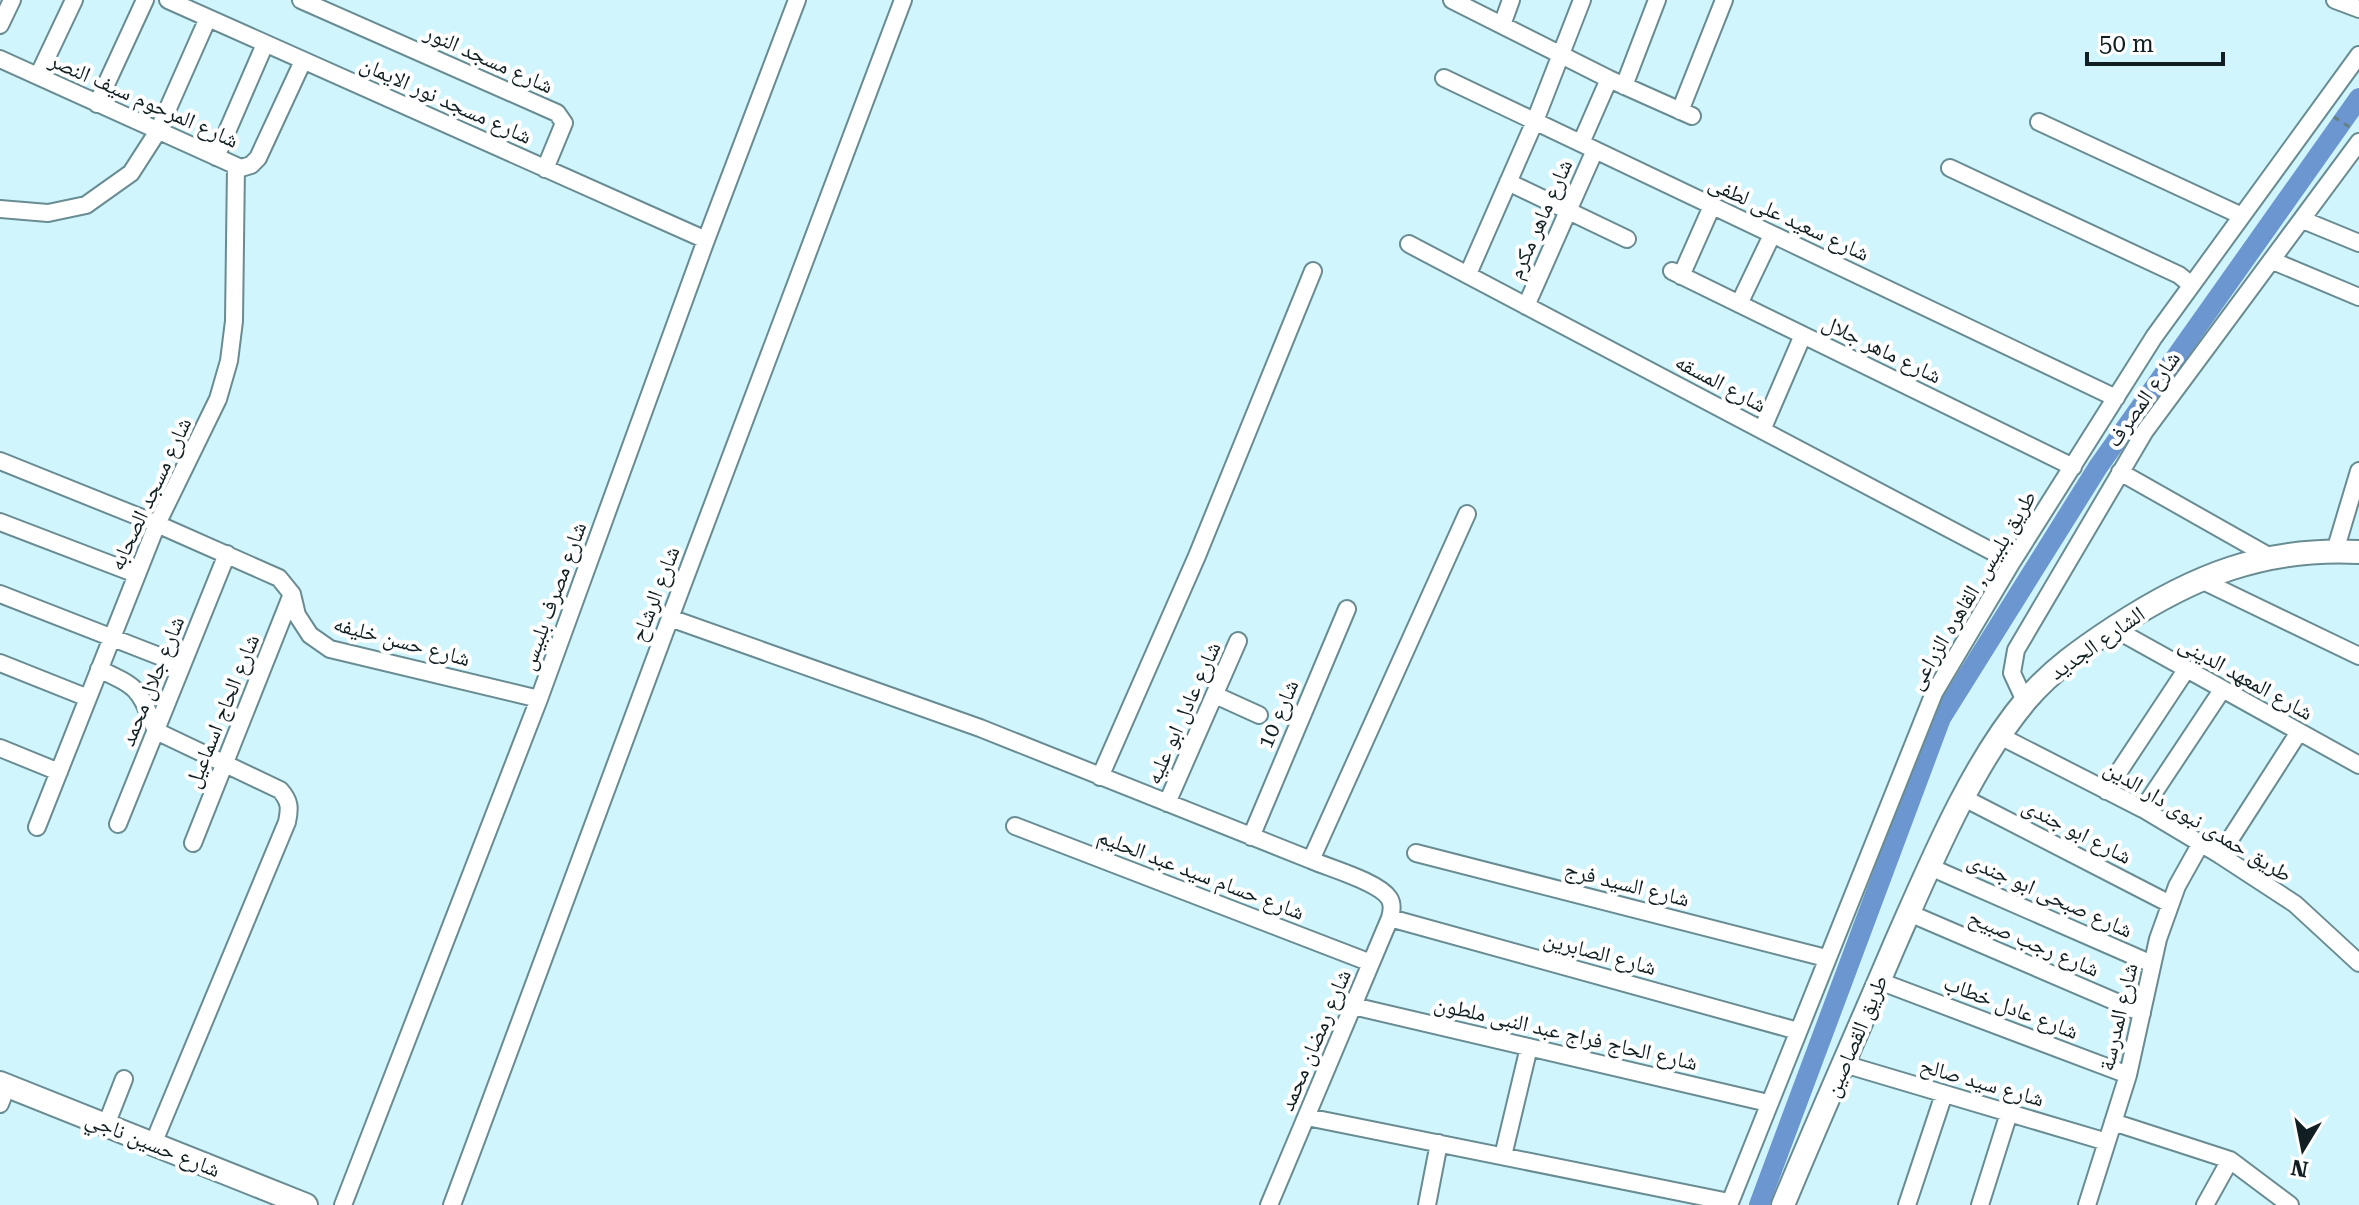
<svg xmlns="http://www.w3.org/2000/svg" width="2359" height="1205" font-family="'Roboto Serif','Noto Naskh Arabic',serif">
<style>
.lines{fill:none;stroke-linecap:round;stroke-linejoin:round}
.canal{stroke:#6c96d0;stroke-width:20}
.street-casing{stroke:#698b92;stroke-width:20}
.secondary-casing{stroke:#698b92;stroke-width:26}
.path{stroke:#678085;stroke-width:3;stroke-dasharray:6 6;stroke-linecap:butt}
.street{stroke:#fff;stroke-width:16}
.secondary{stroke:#fff;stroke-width:22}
.labels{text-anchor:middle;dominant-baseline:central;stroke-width:8;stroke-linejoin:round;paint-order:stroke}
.street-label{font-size:22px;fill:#111f22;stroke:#fff}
</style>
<rect width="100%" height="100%" fill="#d0f5fd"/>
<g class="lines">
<!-- canal -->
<path class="canal" d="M1759,1205L1941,718L2098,467L2359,98"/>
<defs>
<path id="street" d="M168,0L706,240
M301,0L557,113L564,123L545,169
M1452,0L1609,79L1692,116
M2335,0L2359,9
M0,25L12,0
M1502,25L1511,0
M0,59L241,168L251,165L258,158L303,61
M38,76L74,0
M1444,78L2116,398
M1624,86L1657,0
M97,104L145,0
M1680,111L1724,0
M2039,122L2242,216
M1581,143L1609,79
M216,157L265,44
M1950,168L2179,275L2190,284
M1508,182L1627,239
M0,209L48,213L86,205L131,173L158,131L208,18
M2303,220L2359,243
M1409,244L2012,562
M2273,261L2359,297
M1672,271L2073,467
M1468,274L1535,121L1582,0
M1681,276L1712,206
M1739,304L1772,235
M1526,306L1595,150
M1762,430L1803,335
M0,461L157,524L279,578L292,594L297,615L310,635L330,649L539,699
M2120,472L2272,558
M0,522L136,574
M2335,551L2359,471
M2199,579L2359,656
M0,594L182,665
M670,618L980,728L1311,860C1329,868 1379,882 1389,898C1393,904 1392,911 1390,918L1269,1205
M2113,628L2359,765
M0,663L88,698
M99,669C141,689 138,688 156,731L280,790C290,801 290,808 287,822L153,1144
M1215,695L1259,715
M2025,701L2012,673L2016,650L2145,431L2359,142
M2000,736L2143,809L2220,855L2295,904L2359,963
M0,748L59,772
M1100,777L1197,556L1313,271
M2106,791L2186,670
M1964,798L2170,904
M1167,803L1238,641
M2143,809L2222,690
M118,824L227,554
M1015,826L1371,963
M37,827L157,524L218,399L229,361L234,321L236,166
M1251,837L1347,609
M193,843L292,594
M1416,853L1826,958
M2220,855L2299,732
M1311,860L1467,514
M1930,867L2152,964
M1909,913L2142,1013
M1390,918L1798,1031
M1879,981L2128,1075
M1353,1006L1768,1103
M1844,1064L2107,1142
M0,1104L7,1086
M1307,1117L1729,1202
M2113,1122L2230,1160L2290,1205
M106,1125L124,1079
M1503,1156L1529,1047
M343,1205L539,699L706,240L797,0
M452,1205L670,618L903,0
M1427,1205L1439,1143
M1729,1205L1934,693L2012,562L2154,337L2359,55
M1907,1205L1944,1094
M1980,1205L2009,1113
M2087,1205L2128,1075L2158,939L2177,886L2201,843
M2205,1205L2230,1160"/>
<path id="secondary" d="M0,1083L306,1205
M1783,1205C1819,1118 1858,1031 1895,944C1930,865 1971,765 2027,699C2052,670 2083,648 2115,627C2193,576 2264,547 2359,552"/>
</defs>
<!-- street casing -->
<use href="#street" class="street-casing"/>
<!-- secondary casing -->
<use href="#secondary" class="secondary-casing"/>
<!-- path -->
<path class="path" d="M2334,117L2351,128"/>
<!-- street -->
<use href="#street" class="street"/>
<!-- secondary -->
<use href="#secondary" class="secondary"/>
</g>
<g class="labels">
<!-- street labels -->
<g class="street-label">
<text transform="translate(489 59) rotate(24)">شارع مسجد النور</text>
<text transform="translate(144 100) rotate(24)">شارع المرحوم سيف النصر</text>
<text transform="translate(446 100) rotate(24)">شارع مسجد نور الايمان</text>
<text transform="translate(1789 218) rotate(25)">شارع سعيد على لطفى</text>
<text transform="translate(1540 219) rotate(-66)">شارع ماهر مكرم</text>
<text transform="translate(1882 349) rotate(26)">شارع ماهر جلال</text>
<text transform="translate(1721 383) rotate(28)">شارع المسقه</text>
<text transform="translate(2143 399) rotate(-55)">شارع المصرف</text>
<text transform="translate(150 494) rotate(-65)">شارع مسجد الصحابه</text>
<text transform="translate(1972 590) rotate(-59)">طريق بلبيس, القاهره الزراعى</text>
<text transform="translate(655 594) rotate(-69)">شارع الرشاح</text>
<text transform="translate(553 596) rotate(-70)">شارع مصرف بلبيس</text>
<text transform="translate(402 641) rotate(15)">شارع حسن خليفه</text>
<text transform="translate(2097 643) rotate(-35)">الشارع الجديد</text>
<text transform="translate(2246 678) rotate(29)">شارع المعهد الدينى</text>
<text transform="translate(152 681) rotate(-68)">شارع جلال محمد</text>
<text transform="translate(222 711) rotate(-68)">شارع الحاج اسماعيل</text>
<text transform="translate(1183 713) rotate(-66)">شارع عادل ابو عليه</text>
<text transform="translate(1278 714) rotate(-67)">شارع 10</text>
<text transform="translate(2198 821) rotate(31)">طريق حمدى نبوى دار الدين</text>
<text transform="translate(2077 831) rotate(27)">شارع ابو جندى</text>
<text transform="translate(1201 874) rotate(21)">شارع حسام سيد عبد الحليم</text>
<text transform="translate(1627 884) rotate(14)">شارع السيد فرج</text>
<text transform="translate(2050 895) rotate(24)">شارع صبحى ابو جندى</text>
<text transform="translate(2034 943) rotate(23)">شارع رجب صبيح</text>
<text transform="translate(1600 953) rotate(15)">شارع الصابرين</text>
<text transform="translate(2011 1007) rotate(21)">شارع عادل خطاب</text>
<text transform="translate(2118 1017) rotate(-77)">شارع المدرسة</text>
<text transform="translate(1566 1033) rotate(13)">شارع الحاج فراج عبد النبى ملطون</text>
<text transform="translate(1856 1036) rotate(-67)">طريق القصاصين</text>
<text transform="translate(1315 1040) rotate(-67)">شارع رمضان محمد</text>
<text transform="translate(1982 1082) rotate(16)">شارع سيد صالح</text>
<text transform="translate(153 1144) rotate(22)">شارع حسين ناجي</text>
</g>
</g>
<!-- north arrow -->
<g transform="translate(2303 1149) rotate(190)" stroke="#ffffff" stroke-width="6" paint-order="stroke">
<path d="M0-6L14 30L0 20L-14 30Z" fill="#111f22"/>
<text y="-12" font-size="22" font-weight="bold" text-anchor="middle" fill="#111f22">N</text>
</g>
<!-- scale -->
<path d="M2087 52v12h136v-12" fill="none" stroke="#111f22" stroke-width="4"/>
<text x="2099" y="52" font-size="24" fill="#111f22" stroke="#ffffff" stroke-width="6" paint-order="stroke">50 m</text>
</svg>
